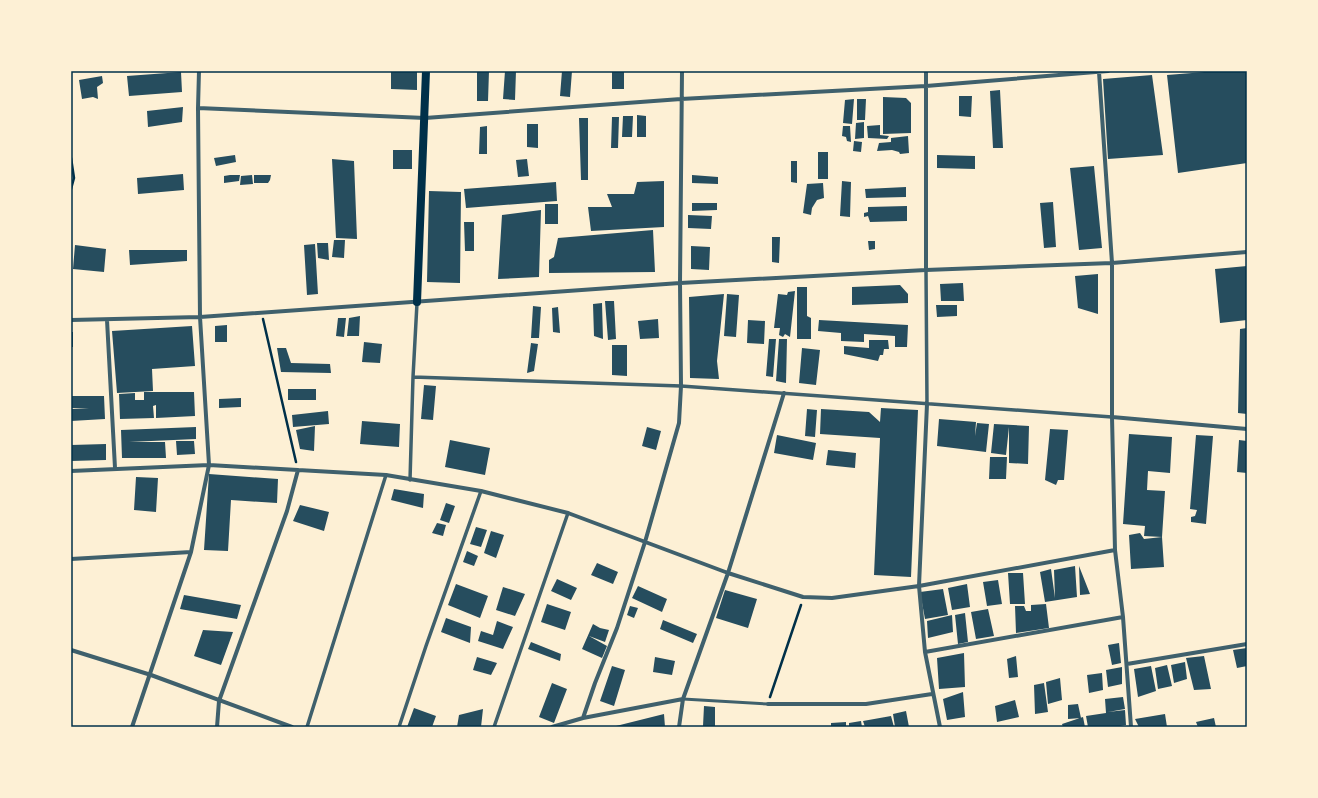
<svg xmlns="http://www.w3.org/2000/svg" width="1318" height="798" font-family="'Roboto Condensed',sans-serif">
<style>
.building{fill:#264d5e}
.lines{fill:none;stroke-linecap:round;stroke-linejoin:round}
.path{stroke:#003049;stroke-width:2.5}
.service{stroke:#3f606c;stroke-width:3}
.pedestrian{stroke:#3f606c;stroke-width:3.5}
.minor{stroke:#3f606c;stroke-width:4}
.secondary{stroke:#003049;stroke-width:8}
.neatline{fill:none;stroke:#003049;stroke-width:1.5}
</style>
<rect width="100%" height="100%" fill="#fdf0d5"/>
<!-- building -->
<path class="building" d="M391,71H417V90L391,89Z
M477,71H489L488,101H477Z
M505,71H516L515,100L503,99Z
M562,71H572L570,97L560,96Z
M612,71H624V89H612Z
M1217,71H1247V163L1178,173L1167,75Z
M181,72L182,92L129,96L127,76Z
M1152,75L1163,155L1108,159L1103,79Z
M102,76L103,83L97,87L98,99L93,97L82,99L79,80Z
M1000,90L1003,148H993L990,91Z
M959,96H972L971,117L959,116Z
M883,97L906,98L911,103V133L883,134Z
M854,99L852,124L843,123L845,100Z
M857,99H866L865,120H857Z
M183,107L182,122L148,127L147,111Z
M637,115L646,116V137H637Z
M623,116H633L632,137H622Z
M612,117H619L618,148H611Z
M579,118H588V180H581Z
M864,122V138L855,139L856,123Z
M527,124H538V148L527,147Z
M880,125V135L889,136L887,139L868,138L867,126Z
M487,126V154H479L480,127Z
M843,126H850L851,142L847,141L846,137L842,136Z
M908,136L909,153L900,154L899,152L892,150L877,151L879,143L891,142V138Z
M854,141L862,142L861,152L853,151Z
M393,150H412V169H393Z
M818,152H828V179H818Z
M235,155L236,162L216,166L214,158Z
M937,155L975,156V169L937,168Z
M332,159L354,161L357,239L336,238Z
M527,159L529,176L518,177L516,160Z
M791,161H797V183L791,182Z
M1094,166L1102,248L1079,250L1070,168Z
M183,174L184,190L138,194L137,178Z
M230,175H240L239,181L224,183V176Z
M252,175L253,184L240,185L241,176Z
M254,175H271L270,180L268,183H254Z
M692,175L718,177V184L692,183Z
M664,181V227L591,231L588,207H612L607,194H634L637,182Z
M842,181L851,182L850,217L840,216Z
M556,182L557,201L466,208L464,189Z
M823,183L824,198L817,200L812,208L811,215L803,213L807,184Z
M906,187V197L866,198L865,189Z
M429,191L461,192L460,283L427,282Z
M1053,202L1056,247L1044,248L1040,203Z
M692,203H717V210L692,211Z
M545,204H558V224H545Z
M907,206V221L870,222L868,216L864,217V213L868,212V207Z
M541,210L539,277L498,279L502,215Z
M688,215L712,216L711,229L688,228Z
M464,222H474V251H465Z
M653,230L655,272L549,273V260L554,257L558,238Z
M772,237H780L779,263L772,262Z
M334,240H345L344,258L332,257Z
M868,241H875V249L869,250Z
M317,243H328L329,260L318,258Z
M315,244L318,294L307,295L304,245Z
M75,245L106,249L104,272L73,269Z
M691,246L710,247L709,270L691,269Z
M129,250H187V261L130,265Z
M1247,266V320L1220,323L1215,269Z
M1098,274V314L1078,308L1075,276Z
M963,283L964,301H941L940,284Z
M900,285L908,294V303L852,305V287Z
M797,287H807V316L811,318V339H797Z
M795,291L790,337L785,334L783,337L779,335L780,328H774L778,294L787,295L788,292Z
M724,294L717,361L719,379L690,378L689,297Z
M727,294L739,295L736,337L724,336Z
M605,301H614L616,339L608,340Z
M602,303L603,339L594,336L593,304Z
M936,305H957V316L937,317Z
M533,306L541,307L539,338H531Z
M558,307L560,333L553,332L552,308Z
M360,316L359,336H347L349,318Z
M338,318H346L344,337L336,336Z
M658,319L659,338L640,339L638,321Z
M748,320L765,321L764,344L747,343Z
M819,320L908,325L907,347H895V336L864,334V342L841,341V333L818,331Z
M227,325V342H215V326Z
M192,326L195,366L152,369L153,391L117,393L112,331Z
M1247,328V414L1238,413L1240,329Z
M71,332H73V347H71Z
M769,339H776L773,377L766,376Z
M779,339H787L786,383L776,381Z
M869,340H888L889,349H884L883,355H880L878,361L844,354V346L869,348Z
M364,342L382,344L380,363L362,362Z
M531,343L538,344L534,371L527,373Z
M612,345H627V376L612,375Z
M277,348H286L291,363L330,364L331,373L281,372Z
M802,348L820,350L816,385L799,383Z
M424,385L436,386L433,420L421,419Z
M288,389H316V400H288Z
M144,392H194L195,416L156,418V405L153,406L154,418L120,419L119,394L135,393V400H144Z
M71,396H104L105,419L71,421V409L89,408H71Z
M241,398V407L219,408V399Z
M881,408L918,410L911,577L874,575L880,438L820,434L821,409L869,412L880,422Z
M807,409L817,410L815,437L805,436Z
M328,411L329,424L293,427L292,415Z
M939,419L976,422L975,436L977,423L989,424L986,452L937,446Z
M362,421L400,424L399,447L360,444Z
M994,424L1029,426L1028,464L1009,463V427L1006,455L991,453Z
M315,426L314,451L300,449L296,430Z
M196,427V439L129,442H165L166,458H122L121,430Z
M647,427L661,431L656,450L642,446Z
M1050,429L1068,430L1064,480H1058L1056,485L1045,480Z
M1129,434L1172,437L1170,473L1148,471L1147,490L1165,491L1162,537L1164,567L1131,569L1129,535L1140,533L1144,539L1162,537L1144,536L1145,526L1123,524Z
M777,435L816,443L813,460L774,453Z
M1196,435L1213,436L1206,524L1191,522V517L1195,516L1197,510L1190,509Z
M450,440L490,448L485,475L445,467Z
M1239,440L1247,441V473L1237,472Z
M176,441H194L195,454L177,455Z
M106,444V460L71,461V445Z
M828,450L856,453L855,468L826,465Z
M990,457H1007L1006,479H989Z
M209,474L278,479L277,503L231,500L228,551L204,550Z
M136,477L158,478L156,512L134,510Z
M394,489L424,494L423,508L391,500Z
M446,503L455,506L449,523L440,520Z
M300,505L329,512L324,531L293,521Z
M437,523L446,525L443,536L432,533Z
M476,527L487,530L481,547L470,544Z
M491,531L504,535L496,558L484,553Z
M467,551L478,556L474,566L463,562Z
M597,563L618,572L613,584L591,575Z
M1075,566L1077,597L1045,602L1040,572L1051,569L1055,598L1054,570Z
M1079,566L1090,594L1080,595Z
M1008,573H1023L1025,604H1010Z
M557,579L577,588L571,600L551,591Z
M998,580L1002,604L987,606L983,582Z
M456,584L488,596L480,618L448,605Z
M967,584L970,607L952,610L948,588Z
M638,586L667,599L662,612L632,598Z
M503,587L525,594L515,616L496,610Z
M943,589L948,615L925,619L920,592Z
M725,590L757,599L748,628L716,618Z
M184,595L241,605L237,619L180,609Z
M547,604L571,612L565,630L541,622Z
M1046,604L1049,628L1016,633L1015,606H1024L1026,611H1031V605Z
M630,606L638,608L634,618L627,615Z
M988,609L994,636L976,639L971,612Z
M965,613L968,642L958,644L955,615Z
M952,615L953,632L928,638L927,621Z
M446,618L471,627L470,643L441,632Z
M663,620L697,634L693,643L660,629Z
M497,621L513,627L503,649L478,641L481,631L493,635Z
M593,624L600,628L609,630L605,642L589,636L607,646L602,658L582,649Z
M203,630L233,632L221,665L194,656Z
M531,642L561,654L560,661L528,649Z
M1119,643L1121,663L1112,665L1108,645Z
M1247,648V666L1237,668L1233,650Z
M964,653L965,687L939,689L937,658Z
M1016,656L1018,677L1009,678L1007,659Z
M1204,656L1211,689L1194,690L1186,658Z
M477,657L497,663L491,675L473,670Z
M655,657L675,661L672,675L653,672Z
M1185,662L1187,679L1174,683L1171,665Z
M1167,665L1172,686L1158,689L1155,668Z
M612,666L625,670L614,706L600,701Z
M1151,666L1156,691L1138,697L1134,669Z
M1122,667V684L1108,687L1106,670Z
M1102,673L1103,690L1089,693L1087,675Z
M1060,678L1062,700L1048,704L1046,682Z
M552,683L567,689L554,723L539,717Z
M1044,683L1048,712L1035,714L1034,685Z
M963,692L965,717L947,720L943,699Z
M1123,697L1125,709L1108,712L1125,710L1126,725L1114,727H1088L1086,716L1106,713L1105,699Z
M1015,700L1019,717L997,722L995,706Z
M1078,704L1081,718L1068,719V705Z
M704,706L715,707V727L703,726Z
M414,708L436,716L432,727H407Z
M483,709L481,727H457L459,715Z
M906,711L909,727H895L893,714Z
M664,714L665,727H616V726Z
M1165,714L1167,727H1139L1135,719Z
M891,716L894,727H865L863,721Z
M1083,717L1085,727H1063L1062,724Z
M1214,718L1216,727H1198L1196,722Z
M861,721L862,727H849V723Z
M846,722V727H831V723Z"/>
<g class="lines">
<!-- path -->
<path class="path" d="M71,158L74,178L71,189
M263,319L296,462
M770,697L801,605"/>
<!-- service -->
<path class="service" d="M683,699L768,704"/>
<!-- pedestrian -->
<path class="pedestrian" d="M926,270L927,404
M413,377L681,386L1112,417
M410,480L413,377L417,303
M307,727L386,475
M399,727L426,646L481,491
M494,727L568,513"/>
<!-- minor -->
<path class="minor" d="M926,71V270
M1099,72L1112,263V417L1115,550L1123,617L1131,727
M198,108L425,118L681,99L926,86L1108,71
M71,320L200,317L680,283L926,270L1112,263L1247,252
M107,320L115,468
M927,404L919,586L925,652L940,727
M1112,417L1247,429
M71,471L209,465L386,475L481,491L568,513L728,573L803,597L832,598L919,586L1115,550
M71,559L191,552
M71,650L151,675L292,727
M925,652L1123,617
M1127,664L1247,644
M768,704H866L932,694
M583,718L595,683L617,628L645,542L679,423L681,386L680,283L682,71
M132,727L191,552L209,465L200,317L198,108L199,71
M217,727L219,701L287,511L298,470
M552,727L583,718L683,699
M679,727L683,699L728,573L784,393"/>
<!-- secondary -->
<path class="secondary" d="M417,302L426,71"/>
</g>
<!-- border -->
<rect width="1318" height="798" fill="none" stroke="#fdf0d5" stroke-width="144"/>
<rect x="72" y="72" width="1174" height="654" class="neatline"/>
</svg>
